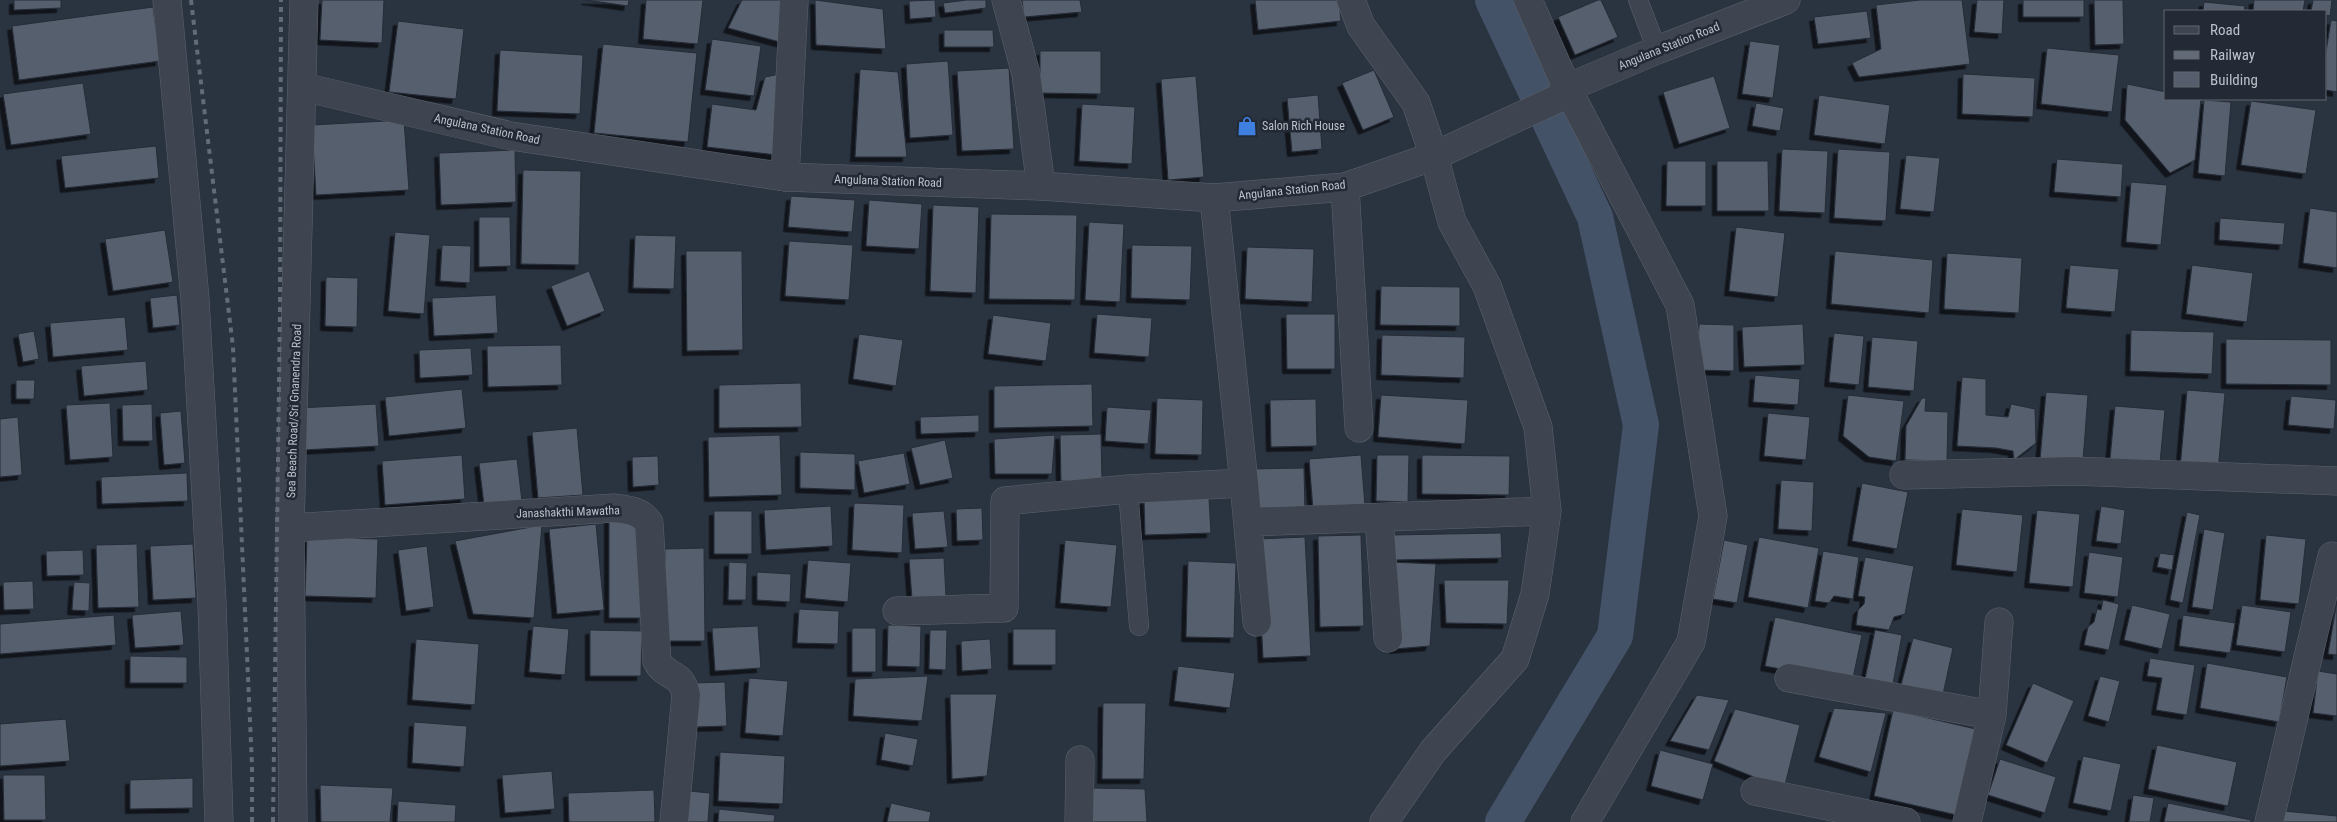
<svg xmlns="http://www.w3.org/2000/svg" width="2337" height="822" font-family="'Roboto Condensed',sans-serif">
<style>
.lines{fill:none;stroke-linecap:round;stroke-linejoin:round}
.canal{stroke:#445268;stroke-width:36}
.building{fill:#565e6d;stroke:#252c37;filter:url(#shadow)}
.service-casing{stroke:#5c636d;stroke-width:20}
.minor-casing{stroke:#5c636d;stroke-width:29}
.tertiary-casing{stroke:#5c636d;stroke-width:29}
.service{stroke:#3e4550;stroke-width:19}
.minor{stroke:#3e4550;stroke-width:28}
.tertiary{stroke:#3e4550;stroke-width:28}
.rail{stroke:#636b78;stroke-width:4;stroke-dasharray:5 5;stroke-linecap:butt}
.labels{text-anchor:middle;dominant-baseline:central;stroke-width:5;stroke-linejoin:round;paint-order:stroke}
.street-label{font-size:12px;fill:#bbc0ca;stroke:#232a35}
.poi-label{font-size:12px;fill:#bbc0ca;stroke:#232a35;text-anchor:start}
</style>
<defs>
<filter id="shadow"><feDropShadow dx="-4.5" dy="4.5" stdDeviation="0" flood-color="#0009"/></filter>
</defs>
<rect width="100%" height="100%" fill="#2a3340"/>
<g class="lines">
<!-- canal -->
<path class="canal" d="M1493,0L1595,217L1641,425L1615,636L1503,822"/>
</g>
<!-- building -->
<path class="building" d="M14,0H61V8L14,10Z
M322,0H384L382,43L320,40Z
M586,0H629L628,6Z
M646,0H703L698,44L643,39Z
M742,0H787L791,45L728,28Z
M815,0L883,9L886,49L816,45Z
M935,0L936,17L910,19L909,1Z
M967,0H986V8L945,13L943,3Z
M1022,0H1080L1082,12L1024,17Z
M1255,0H1339L1341,21L1258,30Z
M1598,0H1601L1618,37L1575,55L1558,17Z
M1920,0H1962L1970,64L1859,77L1852,63L1881,49L1876,5Z
M1977,0H2004L2002,34L1974,32Z
M2023,0H2084V17H2023Z
M2094,0H2123L2124,44L2095,45Z
M2254,0H2305L2303,11H2253Z
M2313,0H2332L2330,16L2326,15V11H2311Z
M2204,2L2245,6L2244,11H2203Z
M153,7L160,61L19,80L12,26Z
M1867,11L1871,38L1818,44L1814,17Z
M2331,20L2337,21V92L2326,90V52Z
M398,21L464,29L456,99L389,92Z
M944,30H993L994,47H944Z
M712,39L761,46L754,96L705,90Z
M1750,41L1780,45L1773,98L1742,94Z
M603,44L697,53L688,142L594,133Z
M2047,48L2119,55L2112,112L2041,104Z
M500,50L583,55L580,114L497,111Z
M1040,51H1101V94L1040,93Z
M948,61L953,135L910,138L906,64Z
M1009,68L1014,149L962,151L957,71Z
M860,69L898,72L907,157H855Z
M1374,70L1394,117L1363,130L1342,83Z
M785,73L777,155L707,147L712,104L756,110L765,77Z
M1963,74L2035,78L2033,117L1962,114Z
M1196,76L1204,177L1168,180L1161,79Z
M1714,76L1730,128L1679,144L1663,92Z
M83,83L91,134L11,145L3,94Z
M2127,84L2166,92V99H2201L2195,160L2170,173L2125,120Z
M1318,95L1322,149L1292,152L1287,98Z
M1819,95L1890,105L1885,144L1814,135Z
M2204,100L2231,102L2225,176L2198,173Z
M2251,101L2316,110L2306,174L2241,165Z
M1756,103L1784,108L1780,131L1752,126Z
M1082,104L1135,107L1132,164L1079,161Z
M404,120L409,190L316,195L312,125Z
M156,146L159,178L65,188L61,156Z
M1782,149L1828,151L1825,213L1779,211Z
M1838,149L1890,152L1886,221L1834,218Z
M515,150L516,202L441,205L439,153Z
M1906,155L1940,158L1934,212L1900,209Z
M2057,159L2123,164L2121,197L2054,192Z
M1667,161H1706V206H1666Z
M1717,161H1768L1769,211H1717Z
M523,170L581,171L579,265L521,264Z
M2131,182L2167,185L2161,245L2126,242Z
M791,196L855,200L852,232L788,227Z
M869,200L922,204L919,249L866,246Z
M933,205L979,207L976,293L930,291Z
M2310,208L2337,212V268L2303,263Z
M991,214L1077,215L1075,300L989,299Z
M479,217H510L511,266L479,267Z
M2220,218L2285,223L2283,245L2219,240Z
M1089,222L1124,224L1120,302L1085,300Z
M1736,227L1785,233L1778,297L1729,291Z
M165,230L173,282L113,291L105,239Z
M395,232L430,235L424,314L388,311Z
M635,235L676,236L674,289L633,288Z
M789,241L853,245L849,300L785,296Z
M442,245L471,246L470,283L440,281Z
M1132,245L1192,246L1190,300L1131,298Z
M1247,247L1314,249L1312,302L1245,299Z
M686,251H742L743,350L687,351Z
M1835,251L1933,260L1929,313L1831,304Z
M1947,253L2022,258L2019,313L1944,309Z
M2070,265L2119,269L2115,312L2066,308Z
M2192,265L2253,273L2247,322L2186,314Z
M589,271L605,311L567,326L551,286Z
M326,277L358,278L357,327L325,326Z
M1381,286L1460,287V326L1380,325Z
M177,295L180,325L153,328L150,298Z
M496,295L498,333L434,336L432,298Z
M1097,314L1152,318L1149,357L1094,353Z
M1286,314H1335V369H1287Z
M993,315L1051,323L1046,361L988,354Z
M125,317L128,350L53,357L50,323Z
M1699,324L1734,325V371L1697,370Z
M1803,324L1805,365L1744,367L1742,327Z
M2131,330L2214,332L2212,374L2130,371Z
M34,331L39,359L23,362L18,334Z
M1834,333L1864,336L1859,385L1829,382Z
M859,334L903,340L896,386L853,379Z
M1382,335L1465,337L1464,378L1381,375Z
M1872,337L1918,341L1914,391L1868,387Z
M2226,339L2331,340V385L2226,384Z
M561,345L562,385L488,387L487,346Z
M471,348L473,375L420,378L419,350Z
M146,361L148,390L84,396L81,366Z
M1755,375L1800,379L1798,405L1753,402Z
M1962,377L1986,379V415L2008,417L2011,404L2035,409L2036,443L2014,460L2013,451L1996,448L1957,446Z
M16,380H35L34,399H16Z
M801,383L802,427L719,428V385Z
M1092,384L1093,426L994,428V386Z
M462,389L466,428L389,436L385,397Z
M2187,390L2225,393L2218,472L2180,469Z
M2046,392L2088,395L2082,474L2039,471Z
M1381,395L1468,400L1465,444L1378,437Z
M1848,395L1904,401L1896,461L1869,457L1843,436Z
M2291,396L2336,400L2334,429L2288,425Z
M1157,398L1203,400L1202,455L1155,454Z
M1922,398H1926L1925,411L1948,412L1947,461L1905,460L1906,426Z
M1316,399L1317,446L1271,447L1270,400Z
M110,403L113,457L70,460L66,405Z
M152,404L153,441H123L122,405Z
M376,404L379,446L302,450L299,408Z
M2115,406L2165,410L2160,463L2110,459Z
M1107,407L1151,410L1148,444L1105,441Z
M181,411L185,463L164,465L160,413Z
M1768,413L1810,417L1806,460L1764,456Z
M979,415V432L921,434L920,417Z
M18,417L22,475L0,477V419Z
M577,428L583,495L538,498L532,432Z
M1101,434L1102,480L1061,481L1060,435Z
M780,435L782,495L709,497L708,437Z
M1055,435L1052,474H995L994,439Z
M945,440L953,478L920,485L911,448Z
M800,452L855,454V490L800,488Z
M904,453L910,484L864,493L858,461Z
M462,455L465,499L385,505L382,461Z
M1361,455L1365,506L1313,510L1309,459Z
M1377,455H1409L1408,502L1376,501Z
M1422,455L1510,456L1509,495L1422,494Z
M658,456L659,485L633,487L632,457Z
M517,459L522,501L484,505L479,463Z
M1304,468L1305,513L1250,514L1249,469Z
M187,473L188,501L102,504L101,477Z
M1781,480L1814,482L1812,531L1778,529Z
M1862,483L1908,492L1897,549L1852,541Z
M1209,498L1211,533L1145,535L1144,500Z
M854,503L904,505L902,553L852,550Z
M831,506L833,546L766,550L764,510Z
M2101,506L2125,510L2121,544L2096,541Z
M982,508L983,540L957,541L956,509Z
M1962,509L2023,515L2017,572L1956,565Z
M2037,510L2080,514L2073,587L2029,583Z
M714,511H752V554H714Z
M944,511L948,547L915,549L912,513Z
M2187,512L2200,515L2183,603L2170,600Z
M609,517H642V618H609Z
M596,524L604,610L557,614L549,529Z
M542,525L534,618L473,614L455,541Z
M2204,529L2225,533L2213,610L2192,607Z
M1501,533L1502,558L1392,560L1391,535Z
M1361,535L1364,626L1320,627L1318,536Z
M2266,535L2306,539L2299,604L2260,600Z
M307,537L378,539L376,598L305,596Z
M1305,537L1311,656L1263,658L1257,539Z
M1759,537L1819,548L1808,608L1748,597Z
M1065,540L1117,545L1111,607L1060,603Z
M1724,540L1748,545L1737,603L1713,599Z
M137,544L139,607L98,608L96,545Z
M193,544L196,598L153,600L150,546Z
M427,546L434,607L406,611L398,550Z
M704,548L705,641H666L665,549Z
M83,550L84,575L47,576L46,551Z
M1823,551L1859,557L1853,599L1834,596L1829,603L1815,601Z
M2089,552L2123,557L2118,597L2084,593Z
M2160,553L2174,555L2172,570L2157,567Z
M1865,557L1914,566L1905,614L1894,617L1889,630L1856,625L1858,610L1864,604L1865,597L1858,596Z
M944,558L946,597L912,599L909,559Z
M808,560L851,563L848,602L805,598Z
M1188,561L1236,563L1234,638L1186,637Z
M729,562L747,563L746,600H728Z
M1389,562L1436,564L1430,646L1394,649Z
M757,572L791,574L790,602L757,600Z
M1444,580H1509L1507,624L1446,623Z
M33,581L34,609L4,610L3,582Z
M74,582L90,583L89,611L72,610Z
M2103,600L2119,604L2109,650L2084,645L2088,627L2094,622L2097,609L2101,610Z
M2337,601V655L2328,654Z
M2132,605L2170,614L2162,649L2124,640Z
M2242,605L2291,612L2285,652L2236,645Z
M799,609L839,611L838,644L797,643Z
M181,611L184,645L135,648L132,615Z
M114,615L116,645L0,654V624Z
M2183,615L2235,623L2230,653L2179,646Z
M1775,617L1862,635L1852,683L1765,666Z
M888,625L921,626L920,667L887,666Z
M533,626L569,629L565,675L529,672Z
M758,626L761,668L715,671L712,628Z
M852,628H876V672H852Z
M1013,629H1056V665H1013Z
M590,630L642,631L641,676H590Z
M930,630H947L946,670L929,669Z
M1875,630L1902,635L1892,689L1864,684Z
M1913,638L1953,648L1942,699L1900,689Z
M416,639L479,644L475,705L412,700Z
M990,639L992,669L962,671L961,641Z
M130,656L187,657V683H130Z
M2150,658L2195,665L2187,715L2156,710L2162,678L2147,676Z
M2207,663L2287,677L2279,722L2200,708Z
M1178,666L1235,673L1230,708L1174,701Z
M2318,671L2337,674V716L2313,713Z
M928,676L922,721L853,716L855,679Z
M2100,676L2120,681L2109,722L2088,716Z
M749,678L788,681L783,736L745,733Z
M725,682L727,726L695,727L694,683Z
M2033,683L2074,701L2047,763L2006,745Z
M950,694H997L987,776L952,779Z
M1697,695L1729,700L1709,750L1670,741Z
M1103,703H1146L1144,779H1102Z
M1834,708L1886,713L1871,772L1819,757Z
M1735,709L1800,725L1784,789L1714,761Z
M1893,710L1980,730L1961,816L1874,796Z
M66,719L70,761L0,766V724Z
M414,722L467,726L464,767L412,763Z
M885,733L918,739L913,766L881,760Z
M2157,745L2237,762L2228,806L2148,789Z
M1660,750L1713,764L1703,800L1651,786Z
M720,752L785,756L783,804L718,801Z
M2083,756L2121,764L2111,811L2073,803Z
M2000,759L2056,777L2045,813L1988,795Z
M552,771L555,809L505,813L502,775Z
M3,775H45L46,820H4Z
M193,778V808L130,809V780Z
M320,785L393,788L390,822H321Z
M1093,788L1145,789L1147,822H1092Z
M654,790L655,822H569L568,793Z
M689,791L710,793L708,822H687Z
M2133,795L2154,798L2150,822H2129Z
M398,801L456,805L455,822H397Z
M891,803L931,812L929,822H887Z
M2168,803L2251,820V822H2164Z
M719,809L775,815L774,822H718Z
M2283,811L2337,816V822H2282Z"/>
<g class="lines">
<defs>
<path id="service" d="M1638,0L1657,50
M1128,489L1139,626"/>
<path id="minor" d="M167,0L195,299L212,603L219,822
M1006,0L1026,74L1041,186
M1351,0L1361,26L1416,103L1434,156L1452,222L1487,286L1538,427L1547,511L1535,594L1515,659L1433,751L1384,822
M1528,0L1567,88L1680,305L1713,516L1691,642L1585,822
M785,177L794,0
M1345,187L1359,428
M1904,475L2073,471L2337,481
M1244,483L1257,622
M1379,518L1388,638
M1248,522L1547,511
M290,528L615,508C629,510 641,511 649,523L657,661C666,679 681,670 686,695L674,822
M897,611L1004,608L1005,501L1128,489L1244,483L1214,198
M1789,678L1992,715
M1755,791L1906,822
M1079,822L1080,760
M1967,822L1992,715L1999,622
M2269,822L2332,556"/>
<path id="tertiary" d="M303,87L511,136L785,177L1041,186L1214,198L1345,187L1434,156L1557,99L1567,88L1657,50L1786,0
M293,822L290,528L304,0"/>
</defs>
<!-- service casing -->
<use href="#service" class="service-casing"/>
<!-- minor casing -->
<use href="#minor" class="minor-casing"/>
<!-- tertiary casing -->
<use href="#tertiary" class="tertiary-casing"/>
<!-- service -->
<use href="#service" class="service"/>
<!-- minor -->
<use href="#minor" class="minor"/>
<!-- tertiary -->
<use href="#tertiary" class="tertiary"/>
<!-- rail -->
<path class="rail" d="M191,0L233,347L252,765V822
M273,822L280,312L281,0"/>
</g>
<!-- icons -->
<defs>
<symbol id="shop-bare" viewBox="-9 -9 18 18"><path d="M-5-2.5h2.3a2.7 3.5 0 0 1 5.4 0H5L5.5 6h-11ZM-1.5-2.5h3a1.5 2.3 0 0 0-3 0Z" fill="#3f7fe0" stroke="#232a35" stroke-width="2.5" paint-order="stroke"/></symbol>
</defs>
<g fill-rule="evenodd">
<use href="#shop-bare" x="1233" y="112" width="28" height="28"/>
</g>
<g class="labels">
<!-- street labels -->
<g class="street-label">
<text transform="translate(1669 46) rotate(-22)">Angulana Station Road</text>
<text transform="translate(487 129) rotate(12)">Angulana Station Road</text>
<text transform="translate(888 181) rotate(2)">Angulana Station Road</text>
<text transform="translate(1292 190) rotate(-6)">Angulana Station Road</text>
<text transform="translate(294 411) rotate(-88)">Sea Beach Road/Sri Gnanendra Road</text>
<text transform="translate(568 512) rotate(-2)">Janashakthi Mawatha</text>
</g>
<!-- poi labels -->
<g class="poi-label">
<text x="1262" y="126">Salon Rich House</text>
</g>
</g>
<!-- legend -->
<rect x="2164" y="10" width="162" height="90" fill="#232a35" stroke="#606671"/>
<rect x="2174" y="26" width="25" height="8" fill="#3e4550" stroke="#606671"/>
<text x="2210" y="35" font-size="15" fill="#bbc0ca">Road</text>
<rect x="2174" y="51" width="25" height="8" fill="#636b78" stroke="#606671"/>
<text x="2210" y="60" font-size="15" fill="#bbc0ca">Railway</text>
<rect x="2174" y="72" width="25" height="15" fill="#565e6d" stroke="#606671"/>
<text x="2210" y="85" font-size="15" fill="#bbc0ca">Building</text>
</svg>
